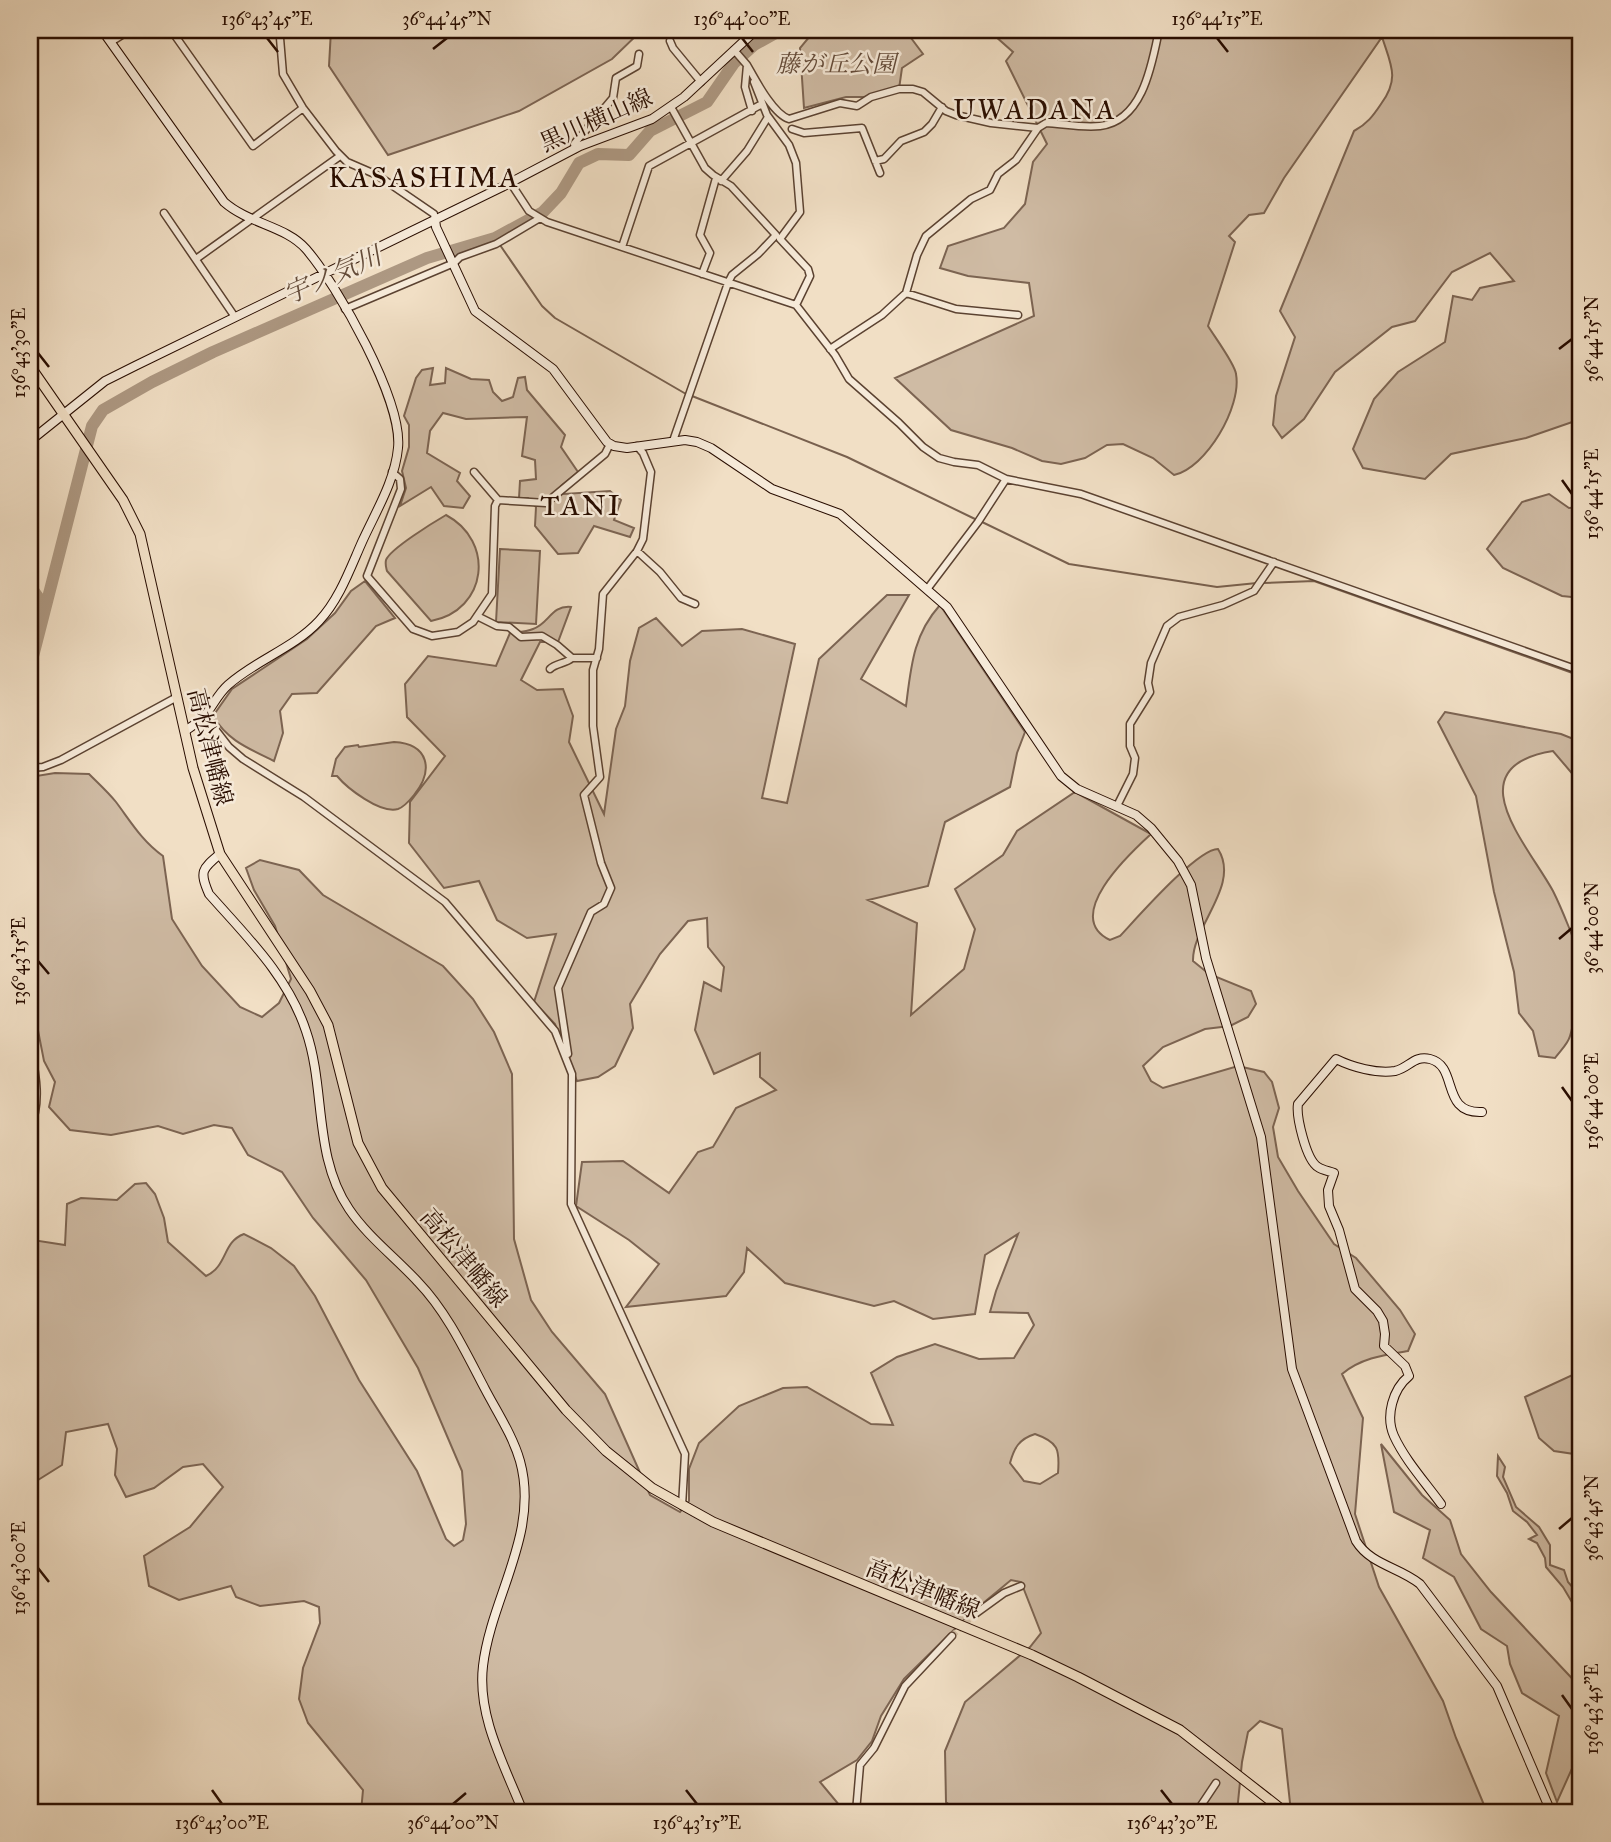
<svg xmlns="http://www.w3.org/2000/svg" width="1611" height="1842" font-family="'IM FELL Great Primer','Noto Serif JP',serif">
<style>
.green{fill:#cfbba4;stroke:#7c6452;stroke-width:2;fill-rule:evenodd}
.lines{fill:none;stroke-linecap:round;stroke-linejoin:round}
.stream{stroke:#78604e;stroke-width:2}
.river{stroke:#ad9882;stroke-width:12}
.street-tunnel{stroke:#d3c0a7;stroke-width:6;stroke-dasharray:6 3;stroke-linecap:butt}
.street-casing{stroke:#5b4231;stroke-width:9}
.secondary-casing{stroke:#290d00;stroke-width:10}
.primary-casing{stroke:#290d00;stroke-width:11}
.street{stroke:#f6ead9;stroke-width:6}
.secondary{stroke:#f6ead9;stroke-width:8}
.primary{stroke:#f1dfc5;stroke-width:9}
.ticks{fill:none;stroke:#290d00;stroke-width:2.5}
.labels{text-anchor:middle;dominant-baseline:central;stroke-width:5;stroke-linejoin:round;paint-order:stroke}
.park-label{font-size:24px;font-style:italic;fill:#634a39;stroke:#f6ead9}
.street-label{font-size:24px;fill:#290d00;stroke:#f6ead9}
.water-label{font-size:26px;font-style:italic;fill:#644c3a;stroke:#f6ead9}
.quarter-label{font-size:28px;letter-spacing:2px;fill:#290d00;stroke:#f6ead9}
.neatline{fill:none;stroke:#290d00;stroke-width:2.5}
.ticks-label{font-size:18px;text-anchor:middle;fill:#290d00}
</style>
<rect width="100%" height="100%" fill="#f1dfc5"/>
<filter id="stains"><feTurbulence type="fractalNoise" baseFrequency=".00286" numOctaves="4"/><feColorMatrix values="0 0 0 0 .2 0 0 0 0 .09 0 0 0 0 .02 0 0 0 .5 -.17"/></filter>
<radialGradient id="worn" r=".72"><stop offset=".6" stop-color="#630" stop-opacity="0"/><stop offset="1" stop-color="#630" stop-opacity=".3"/></radialGradient>
<!-- green -->
<path class="green" d="M331,30H642L612,59L519,111L388,155L329,66Z
M815,30H905L923,54L902,68L899,89L864,97H846L804,108L800,48Z
M995,30H1581V419L1526,438L1451,454L1425,479L1363,468L1353,449L1374,399L1398,372L1445,342L1453,296L1472,300L1480,288L1514,281L1490,253L1452,272L1415,321L1392,327L1335,372L1304,419L1282,438L1273,425L1276,396L1295,337L1280,311L1354,131C1367,124 1373,116 1381,104C1400,78 1391,65 1382,37L1284,178L1264,213L1249,215L1229,236L1235,242L1208,326C1214,336 1235,364 1236,374C1242,407 1206,468 1174,475L1153,458L1123,444L1107,445L1085,458L1061,464L1042,461L1012,448L951,430L895,378L1034,316L1029,283L968,276L940,268L948,246L1004,228L1025,204L1033,162L1047,144L1006,61L1013,52L995,36Z
M433,368L430,385L445,383L446,368L471,379L489,380L493,392L502,401L513,397L518,378L525,377L527,390L565,435L561,447L578,472L561,486L564,494L610,491L621,500L614,520L634,528L630,537L594,526L578,553L558,554L535,526L536,507L528,498H519L520,481L536,479L535,460L522,456L527,417L466,419L443,413L430,431L427,453L460,473L457,481L470,496L463,508L444,506L431,487L400,506L406,488L402,471L409,447V425L404,416L416,378L422,370Z
M1549,494L1569,508L1581,507V598L1562,596L1503,568L1487,549L1522,502Z
M446,515C495,541 488,610 431,621L387,571C386,567 385,565 386,560C390,549 434,522 446,515Z
M500,549L540,551L536,624L496,622Z
M365,581L395,618L376,626L317,693L292,694L280,711L283,733L274,761C248,748 228,741 213,716L232,689L307,639L335,613L351,591Z
M887,595H909L861,679L906,706C911,667 913,635 940,605L1025,732L1017,753L1010,787L945,822L928,886L868,900L917,923L911,1015L964,969L975,929L955,889L1003,855L1017,831L1075,792L1151,834C1128,855 1062,917 1110,940L1120,936C1137,918 1197,849 1218,849C1241,885 1192,926 1193,961L1209,974L1251,991L1256,1004L1248,1017L1230,1026L1205,1029L1163,1047L1143,1066L1151,1081L1163,1088L1238,1066L1264,1072L1272,1082L1279,1108L1273,1127L1278,1157L1298,1191L1334,1244L1356,1258L1400,1310L1415,1334L1408,1351C1384,1355 1361,1358 1342,1374L1363,1418L1355,1514L1379,1587L1443,1701L1456,1738L1487,1812H1291L1282,1729L1260,1721L1248,1732L1242,1762L1237,1812H957L946,1802L945,1751L965,1702L1030,1647L1041,1633L1021,1582L1011,1580L970,1614L904,1679L881,1716L872,1741L857,1760L820,1782L845,1812H361L363,1790L308,1723L299,1699L303,1668L320,1623L319,1607L304,1601L260,1606L236,1597L231,1586L179,1600L149,1586L144,1556L190,1527L223,1487L203,1464L183,1467L154,1488L126,1497L115,1475L117,1449L108,1424L66,1432L62,1465L30,1485V1246L33,1240L65,1245L67,1204L81,1198L117,1200L135,1184L146,1183L155,1194L164,1218L168,1242L206,1276C228,1266 222,1242 244,1234L271,1248L294,1266L315,1296L359,1380L417,1471L446,1539L454,1546L463,1540L466,1524L462,1471L418,1368L366,1280L313,1218L282,1172L248,1155L232,1128L214,1125L183,1134L158,1126L111,1135L70,1130L49,1107L55,1082L44,1061L30,990V777L55,773L89,774C98,783 108,792 116,802C131,822 142,841 163,856L172,919L202,966L240,1007L262,1017L279,1003L291,979L275,926L254,890L246,868L260,860L299,870L323,895L443,966L473,999L494,1032L512,1074L514,1239L531,1300L552,1332L605,1394L650,1495L680,1512L689,1501V1469L699,1443L739,1406L783,1388L807,1387L871,1424L893,1425L871,1373L897,1357L935,1344L979,1359L1014,1358L1034,1325L1028,1313L990,1312L996,1291L1018,1234L985,1255L975,1314L933,1319L894,1301L874,1306L785,1283L747,1248L744,1272L726,1296L626,1307L659,1264L629,1240L576,1206L582,1162L623,1161L669,1193L698,1152L713,1147L736,1108L776,1090L760,1077V1053L714,1074L695,1030L704,982L721,991L724,967L708,947L707,918L688,921L660,954L630,1004L633,1028L615,1066L598,1077L577,1081L555,1024L534,1002L556,934L527,938L497,920L479,881L444,888L409,843L410,802L445,756L407,717L405,684L428,656L496,666L510,633C517,632 526,632 533,629C549,624 551,605 571,607L558,642H540L521,680L537,690L563,689L573,716L569,742L604,814L616,729L625,706L630,661L639,628L656,618L682,646L702,631L742,629L795,644L762,798L787,803L819,659ZM1035,1434C1058,1442 1060,1449 1058,1473L1040,1484L1024,1481L1010,1463C1014,1448 1019,1439 1035,1434Z
M1445,712L1561,734L1581,742V784L1553,751C1454,767 1528,845 1553,891C1560,905 1578,947 1580,961C1582,972 1574,1024 1570,1036C1568,1044 1560,1051 1555,1058L1539,1056L1533,1031L1519,1013L1514,972L1494,892L1476,796L1438,722Z
M394,742C429,744 434,770 414,795C410,800 404,807 398,809C380,814 347,788 337,776H332L336,759L345,747L358,745L359,747Z
M1581,1371V1455L1554,1451L1539,1438L1525,1397Z
M1381,1444L1422,1495L1450,1520L1461,1554L1491,1592L1581,1688V1764H1574L1557,1802L1546,1773L1559,1716L1522,1693L1510,1664L1507,1646L1481,1629L1454,1577L1423,1558L1430,1530L1394,1512Z
M1498,1456L1505,1467L1503,1477L1516,1507L1539,1527L1550,1545V1565L1564,1570L1568,1582L1581,1597V1625L1573,1616L1579,1614L1563,1587L1546,1567L1545,1558L1537,1543L1529,1539L1537,1535L1527,1522L1513,1511L1507,1493L1497,1476Z"/>
<g class="lines">
<!-- stream -->
<path class="stream" d="M500,245L542,306L555,318L686,394
M692,396L847,457L975,519
M980,521L1069,564L1217,587L1257,583
M1263,583L1314,581L1581,676"/>
<!-- river -->
<path class="river" d="M30,586L45,607
M30,668L92,426L103,410L152,382L213,352L427,258L495,238L543,212L561,193L579,163L598,154L629,155L650,131L707,102L734,63L754,45L781,30"/>
<!-- street-tunnel -->
<path class="street-tunnel" d="M952,1636L975,1614"/>
<defs>
<path id="street" d="M171,30L253,146L303,108
M277,30L280,38L283,74L303,108L336,151L347,162L377,175L434,214L435,219
M670,41L673,48L701,82
M111,42L130,30
M734,50L747,65L745,87L752,111
M747,65C755,79 773,114 789,119L840,103L857,106L871,97L899,89H913L923,92L946,111L956,115L991,123L1038,128
M754,82L767,115L789,145L796,163L800,212L780,239L808,269L810,276L796,305
M671,107L705,168L713,175L731,186L776,235L758,254L732,275L728,283L673,441
M792,129L804,133L862,128L880,173
M575,149L574,144L613,98L616,78L637,66L639,54
M875,161L884,159L901,141L924,132L932,124L942,107
M721,181L747,151L768,117
M510,182L529,211L547,222L796,305L835,355L849,379L899,423L923,447L939,458L954,462L978,465L1006,479L1081,494L1581,671
M164,213L235,317
M622,247L649,166L762,104
M196,259L340,156
M702,274L710,253L700,235L716,178
M906,293L956,309L1018,315
M345,309L454,263L460,257L496,244L540,218
M830,349L882,315L906,293L917,255L926,236L971,199L990,190L998,174L1016,160L1038,128L1046,123C1063,124 1083,128 1100,126C1143,121 1152,64 1159,30
M392,472L400,479L401,489L367,576L413,629L432,636L458,632L473,622L492,594L495,506L498,500
M474,472L498,500L546,503L605,454L610,444
M637,551L660,572L681,598L695,604
M928,588L978,522L1006,479
M477,616L497,626L509,627L521,637L542,636L557,645L572,658
M550,669C556,663 565,664 572,658H597
M205,716L229,747L243,759L304,797L445,902L555,1031L572,1074L571,1204L685,1454L682,1506
M30,768L43,767L61,760L177,697
M1117,806L1133,774L1135,758L1130,746V724L1150,692L1148,683L1151,663L1167,626L1179,617L1223,605L1254,591L1274,562
M30,1043C35,1071 42,1101 30,1129
M568,1054L558,988L591,912L604,904L611,888L601,863L584,795L600,777L593,726V670L599,649L603,594L637,551L643,539L651,472L643,453L637,446
M975,1614L1004,1593L1021,1586
M856,1812L860,1765L874,1748L905,1686L952,1636
M1200,1812V1807L1216,1783"/>
<path id="secondary" d="M102,30L224,202C249,224 286,226 306,249C338,286 403,401 398,448C395,481 375,513 362,542C350,569 339,600 319,621C294,648 256,660 228,685C218,694 214,704 206,714C201,721 192,726 185,731
M435,219L436,227L475,311L553,369L607,442L614,446L627,448L685,440L697,442L711,448L772,489L840,514L947,607L1061,776L1077,789L1136,815L1151,828L1178,861L1191,885L1206,958L1261,1137L1292,1369L1356,1541C1371,1565 1399,1567 1420,1584L1497,1686L1551,1812
M30,441L105,381L135,366L502,187L580,146L652,119L684,97L756,30
M220,854C202,869 199,871 209,894C246,936 288,976 306,1031C326,1089 313,1156 349,1209C367,1236 396,1258 418,1282C447,1312 466,1353 485,1389C497,1412 513,1436 520,1461C540,1533 491,1597 483,1666C477,1717 505,1766 523,1812
M1441,1504C1425,1482 1405,1460 1394,1436C1385,1416 1393,1389 1409,1376L1405,1366L1384,1346L1385,1334L1383,1321L1377,1311L1355,1289L1339,1230L1329,1206L1328,1190L1334,1173C1329,1171 1322,1170 1318,1167C1306,1160 1296,1116 1298,1104L1336,1059C1352,1067 1377,1074 1395,1071C1409,1068 1414,1055 1430,1059C1459,1066 1440,1114 1482,1112"/>
<path id="primary" d="M30,366L123,500L140,534L193,768L220,854L310,991L328,1025L358,1143L382,1188L566,1410L606,1451L652,1488L713,1522L1032,1655L1078,1677L1180,1730L1285,1812"/>
</defs>
<!-- street casing -->
<use href="#street" class="street-casing"/>
<!-- secondary casing -->
<use href="#secondary" class="secondary-casing"/>
<!-- primary casing -->
<use href="#primary" class="primary-casing"/>
<!-- street -->
<use href="#street" class="street"/>
<!-- secondary -->
<use href="#secondary" class="secondary"/>
<!-- primary -->
<use href="#primary" class="primary"/>
</g>
<!-- ticks -->
<path class="ticks" d="M267,38L278,52M742,38L753,52M1217,38L1228,52M433,49L447,38M1559,349L1572,339M38,353L49,367M1562,480L1572,494M1559,939L1572,928M38,961L49,974M1562,1087L1572,1101M1559,1529L1572,1518M38,1568L49,1582M1562,1695L1572,1709M212,1790L222,1804M686,1790L697,1804M1161,1790L1172,1804M453,1804L466,1793"/>
<g class="labels">
<!-- park labels -->
<g class="park-label">
<text x="836" y="64">藤が丘公園</text>
</g>
<!-- street labels -->
<g class="street-label">
<text transform="translate(596 120) rotate(-24)">黒川横山線</text>
<text transform="translate(210 747) rotate(76)">高松津幡線</text>
<text transform="translate(464 1258) rotate(50)">高松津幡線</text>
<text transform="translate(923 1589) rotate(22)">高松津幡線</text>
</g>
<!-- water labels -->
<g class="water-label">
<text transform="translate(332 275) rotate(-24)">宇ノ気川</text>
</g>
<!-- quarter labels -->
<g class="quarter-label">
<text x="1035" y="109">UWADANA</text>
<text x="424" y="177">KASASHIMA</text>
<text x="581" y="505">TANI</text>
</g>
</g>
<!-- margin -->
<rect width="1611" height="1842" fill="none" stroke="#f1dfc5" stroke-width="77"/>
<rect x="38" y="38" width="1534" height="1766" class="neatline"/>
<g class="ticks-label">
<text x="267" y="25">136°43'45"E</text>
<text x="447" y="25">36°44'45"N</text>
<text x="742" y="25">136°44'00"E</text>
<text x="1217" y="25">136°44'15"E</text>
<text transform="translate(1592 339) rotate(-90)" y="6">36°44'15"N</text>
<text transform="translate(19 353) rotate(-90)" y="6">136°43'30"E</text>
<text transform="translate(1592 494) rotate(-90)" y="6">136°44'15"E</text>
<text transform="translate(1592 928) rotate(-90)" y="6">36°44'00"N</text>
<text transform="translate(19 961) rotate(-90)" y="6">136°43'15"E</text>
<text transform="translate(1592 1101) rotate(-90)" y="6">136°44'00"E</text>
<text transform="translate(1592 1518) rotate(-90)" y="6">36°43'45"N</text>
<text transform="translate(19 1568) rotate(-90)" y="6">136°43'00"E</text>
<text transform="translate(1592 1709) rotate(-90)" y="6">136°43'45"E</text>
<text x="222" y="1829">136°43'00"E</text>
<text x="453" y="1829">36°44'00"N</text>
<text x="697" y="1829">136°43'15"E</text>
<text x="1172" y="1829">136°43'30"E</text>
</g>
<rect width="100%" height="100%" filter="url(#stains)"/>
<rect width="100%" height="100%" fill="url(#worn)"/>
</svg>
